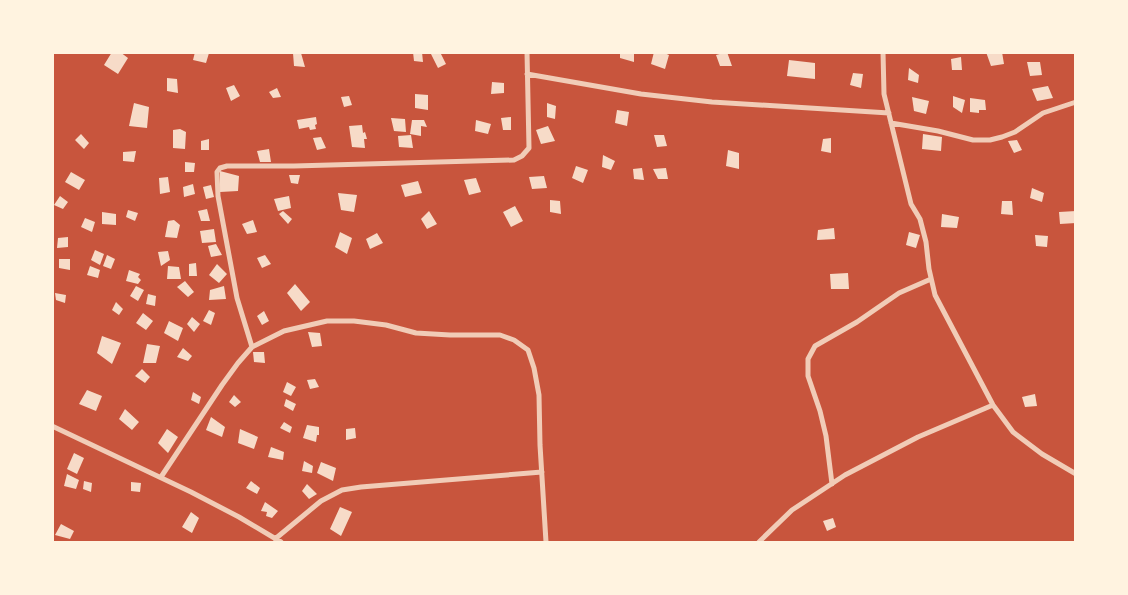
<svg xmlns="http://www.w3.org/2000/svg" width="1128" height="595" font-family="Figtree,sans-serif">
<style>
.building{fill:#f7dbc8}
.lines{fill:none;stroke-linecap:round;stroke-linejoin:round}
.minor{stroke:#f1ccb7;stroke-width:5}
</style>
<rect width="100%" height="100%" fill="#c8553d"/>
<!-- building -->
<path class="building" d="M112,52H120L128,58L118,74L104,65Z
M195,52L209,53L206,63L193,60Z
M413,52H422L423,62L414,61Z
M432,52H440L446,64L438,68L431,54Z
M620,52H634V62L620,58Z
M654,52H662L669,55L665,69L651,64Z
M727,52L732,66H720L716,55Z
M986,52H1002L1004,64L991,66Z
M293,53H301L305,67L294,66Z
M961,57L962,70H952L951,59Z
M789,60L815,63V79L787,76Z
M1027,62H1040L1042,75L1030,76Z
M909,68L919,75L918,83L908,80Z
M853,73L863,74L861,88L850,85Z
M167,78L177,79L178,93L167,91Z
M492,82L504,83V93L491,94Z
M234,85L240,96L231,101L226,88Z
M1048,86L1053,98L1037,101L1032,89Z
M277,88L281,97L273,98L269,92Z
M415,94L428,95V110L415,108Z
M349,96L352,105L344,107L341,97Z
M953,96L965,100L962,113L953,107Z
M912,97L929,101L926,114L914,111Z
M970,98L985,100L986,110H979V113L970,112Z
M134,103L149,107L147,128L129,126Z
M547,103L556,106L555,119L547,117Z
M617,110L629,112L627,126L615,123Z
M316,117L317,124L315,125L316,129L310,130L309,127L299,129L297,120Z
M511,117V130H503L501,118Z
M391,118L405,119L406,132L394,131Z
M412,120H424L427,127L421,126V136L410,134Z
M476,120L491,124L488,134L475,131Z
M362,125L363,133L365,132L367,139H364L365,148L352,147L349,126Z
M548,126L555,141L541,144L536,130Z
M180,129L186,132L185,149L173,148V130Z
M81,134L89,143L84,149L75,140Z
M923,134L942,137L941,151L922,149Z
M411,135L413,148L399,147L398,136Z
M654,135H664L667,146L657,147Z
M321,137L326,148L317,150L313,138Z
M831,138V153L821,151L823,139Z
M209,139V150H201V141Z
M1017,140L1022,150L1014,153L1008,141Z
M269,149L271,162H260L257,151Z
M728,150L739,153V169L726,166Z
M136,151L134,162L123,161V152Z
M603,155L615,161L611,170L602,167Z
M185,162L195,163L194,172H185Z
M576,166L588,170L583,183L572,178Z
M642,168L644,180L634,179L633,169Z
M666,168L668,179H658L653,169Z
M220,171L239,176L238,191L220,192Z
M71,172L85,180L79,190L65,182Z
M289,175H300L298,184L291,183Z
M544,176L547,188L532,189L529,177Z
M168,177L170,192L160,194L159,178Z
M476,178L481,192L469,195L464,180Z
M418,181L422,193L405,197L401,185Z
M193,184L195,194L184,197L183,187Z
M211,185L214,197L206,199L203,187Z
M1032,188L1044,193L1042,202L1030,198Z
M338,193L357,195L354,212L341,210Z
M60,196L68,202L63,209L54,205Z
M289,196L291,208L278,211L274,199Z
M550,200L560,201L561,214L550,212Z
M1002,201H1012L1013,215L1001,214Z
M515,206L523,221L511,227L503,212Z
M207,209L210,221H201L198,211Z
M128,210L138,213L135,221L126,217Z
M283,211L292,219L288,224L279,214Z
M429,211L437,224L427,229L421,219Z
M1076,211V223L1060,224L1059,212Z
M102,212L116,214V225L102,224Z
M942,214L959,217L957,228L941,227Z
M85,218L95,222L92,232L81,227Z
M174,220L180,225L177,238L165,237L168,221Z
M253,220L257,232L247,234L242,224Z
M834,228L835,239L817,240L818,230Z
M214,229L216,242L202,243L200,231Z
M340,232L352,238L347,254L335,247Z
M909,232L920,235L916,248L906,245Z
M377,233L383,243L370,249L366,239Z
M1035,235L1048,236L1047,247L1036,246Z
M68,237V247L57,248L58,238Z
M216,244L222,255L211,257L208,246Z
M95,250L104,254L100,265L91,260Z
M168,251L170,260L161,266L158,252Z
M107,255L115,259L111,269L103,266Z
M265,255L271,264L262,268L257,258Z
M59,259H70V270L59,268Z
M196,263L197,276H189V264Z
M217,264L227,274L219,283L209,275Z
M90,266L100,270L98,278L87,275Z
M168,266L179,267L181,279H167Z
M129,270L140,274L138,277L141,280L138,284L126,281Z
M848,273L849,289H831L830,274Z
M185,281L194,292L188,297L177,287Z
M295,284L310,302L301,311L287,293Z
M136,286L144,290L138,301L130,296Z
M224,286L226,299L209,300L210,290Z
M55,293L66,295L65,303L56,300Z
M148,294L156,296L155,306L146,304Z
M116,302L123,309L119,315L112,310Z
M209,310L215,313L211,325L203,321Z
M264,311L269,321L262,325L257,316Z
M143,313L153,321L146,330L136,323Z
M192,317L200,324L194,332L187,324Z
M169,321L183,328L178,341L164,333Z
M308,332L320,333L322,346L312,347Z
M102,336L121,343L112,364L97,353Z
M147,344L160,346L156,363H143Z
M183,348L192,356L188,361L177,357Z
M253,352H264L265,363L254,362Z
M142,369L150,377L145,383L135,376Z
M315,379L319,387L310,389L307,380Z
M287,382L296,387L291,396L283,392Z
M87,390L102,396L96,411L79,404Z
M193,392L201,397L199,404L191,400Z
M1035,394L1037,406L1025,407L1022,397Z
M234,395L241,402L235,407L229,402Z
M286,399L296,404L293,411L284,406Z
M125,409L139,422L132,430L119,419Z
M211,417L225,427L222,437L206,430Z
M284,422L292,427L290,433L280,428Z
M307,425L319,427V435H317L316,442L303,438Z
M355,428L356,438L346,440V429Z
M167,429L178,437L168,453L158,443Z
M240,429L258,437L254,449L238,443Z
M271,447L284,452L283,460L268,457Z
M74,453L84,458L77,474L67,469Z
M304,461L313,466L312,473L302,471Z
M321,462L336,468L333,481L317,473Z
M67,474L79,480L76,489L64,486Z
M84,481L92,483L91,492L83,489Z
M251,481L260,488L257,494L246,488Z
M131,482L141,483L140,492L131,491Z
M307,484L317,494L309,499L302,491Z
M265,502L278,511L272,518L266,516L267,512L261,511Z
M340,507L352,512L341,536L330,529Z
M191,512L199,518L192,533L182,527Z
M833,518L836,527L827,531L823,521Z
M61,524L74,531L70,539L55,535Z"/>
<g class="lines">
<!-- minor -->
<path class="minor" d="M883,52L884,94L911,204L920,219L926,242L929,269L935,295L993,405L1013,432L1042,454L1076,474
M527,74L641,94L712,102L889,113
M891,123L938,131L973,140H990L1002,137L1015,132L1043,113L1076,102
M252,347L237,298L218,196L217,172L220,168L227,166H294L514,160L522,156L529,148L527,52
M52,426L191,492L239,517L281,542
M161,477L222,385L238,363L252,347L284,331L327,321H354L386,325L416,333L450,335H500L514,340L528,350L534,368L539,395L540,445L546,542
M832,484L826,436L820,411L808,376V359L815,346L857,322L899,293L931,279
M275,539L321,501L342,490L361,487L542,472
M759,542L792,510L845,475L918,437L993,405"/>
</g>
<!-- border -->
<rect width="1128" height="595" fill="none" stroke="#fff3e0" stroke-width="108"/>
</svg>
